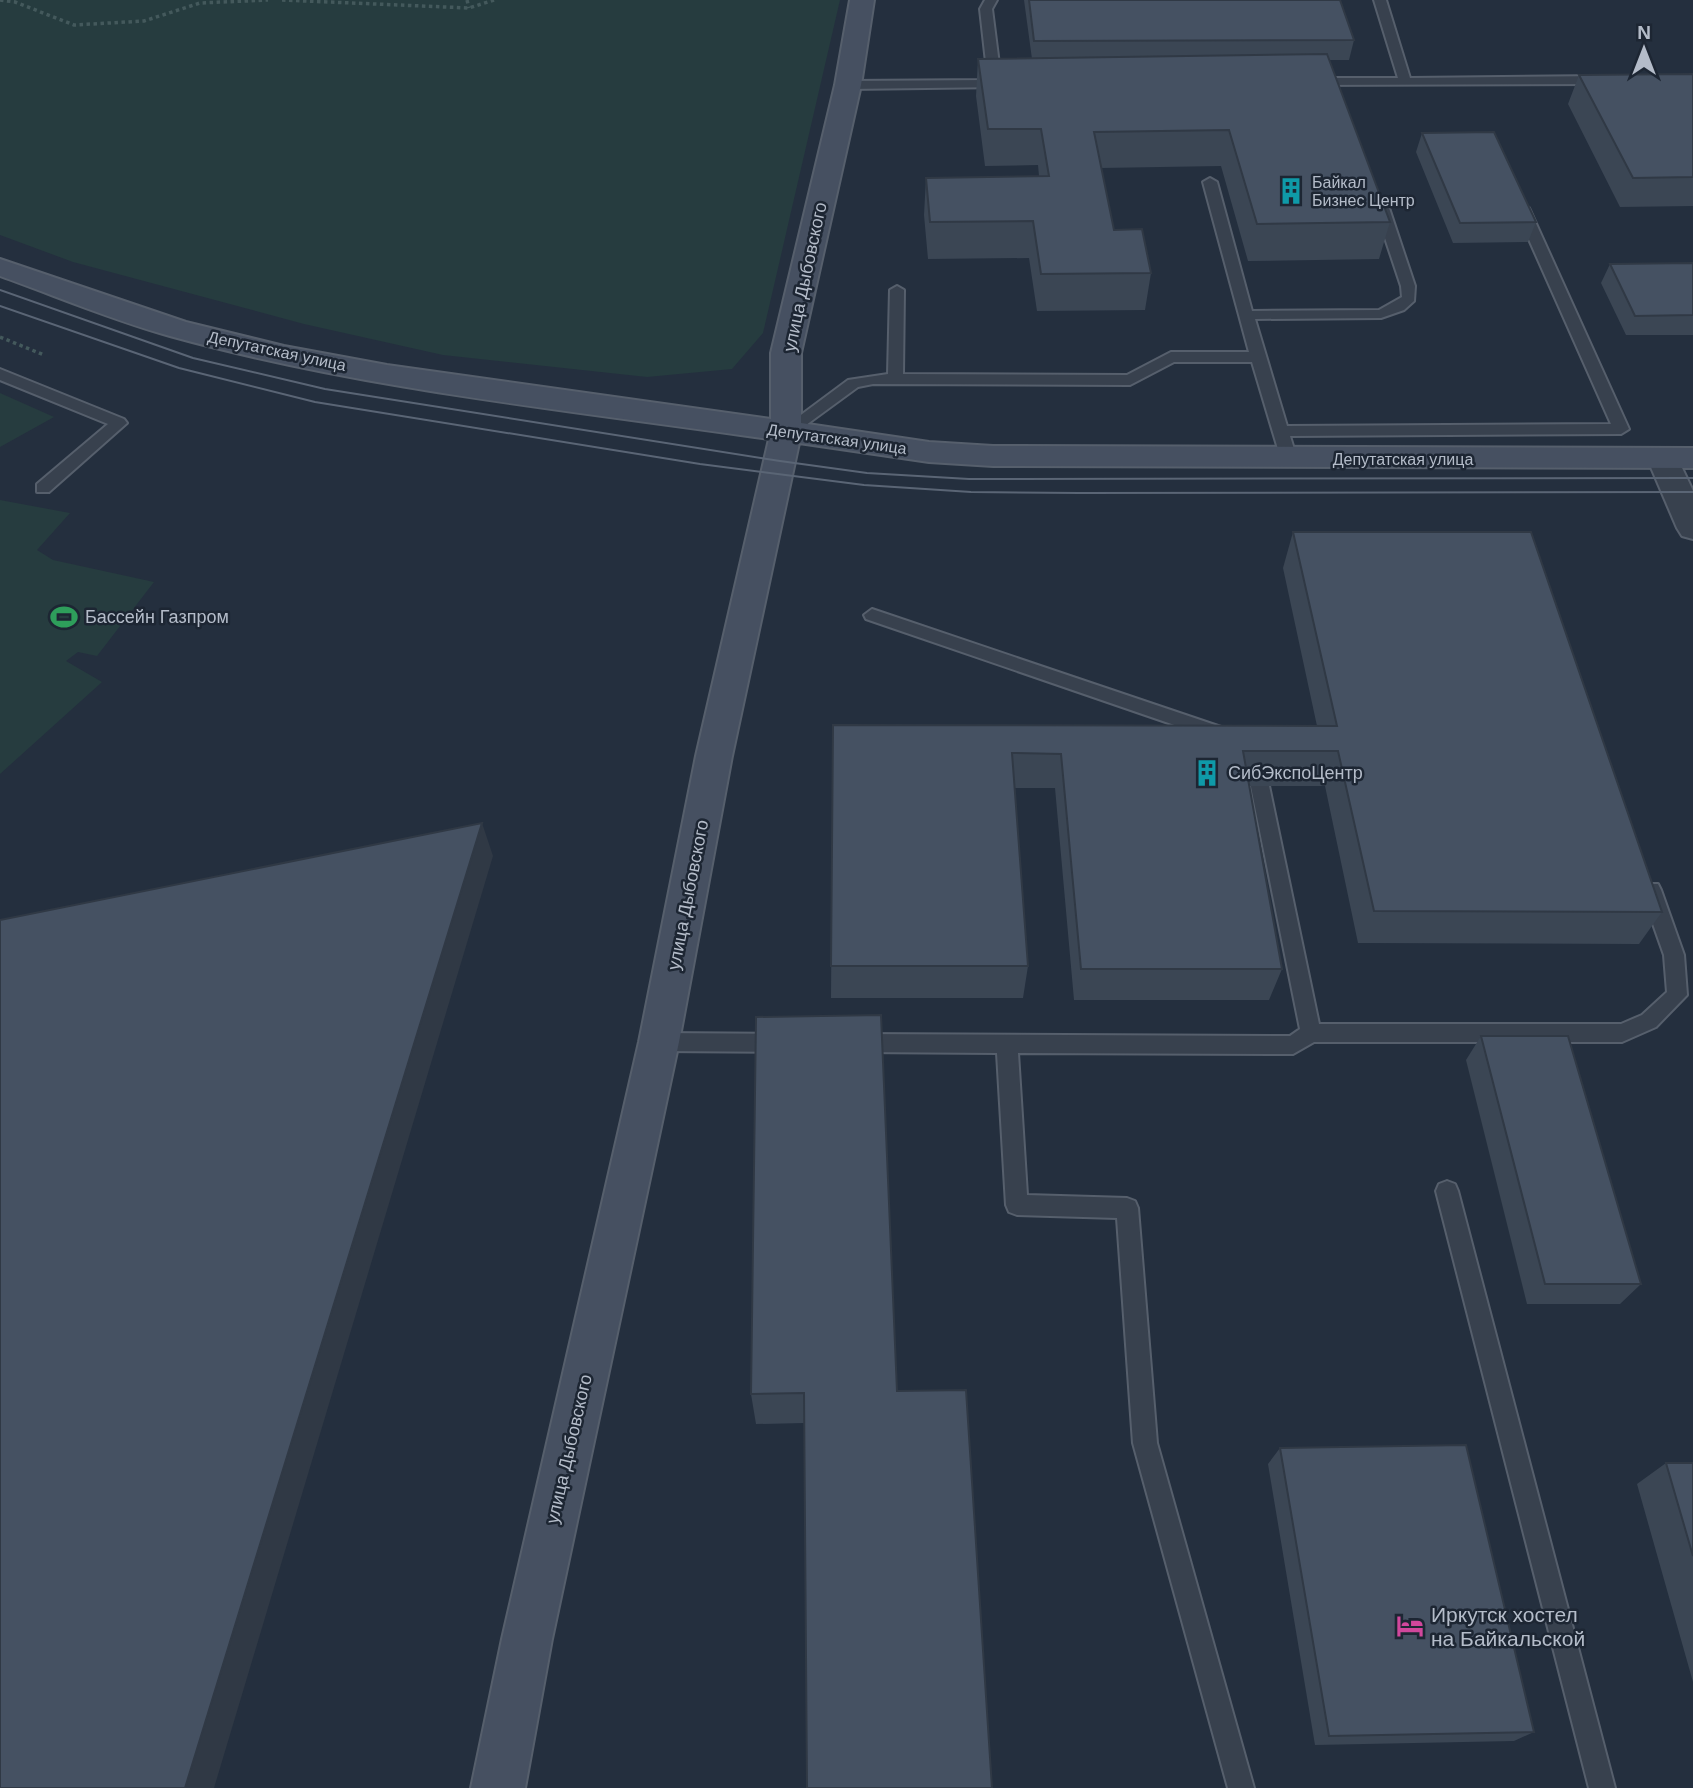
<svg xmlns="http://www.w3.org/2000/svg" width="1693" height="1788" font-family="Arial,sans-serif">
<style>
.green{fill:#263c3f}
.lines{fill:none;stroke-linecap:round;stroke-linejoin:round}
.lane-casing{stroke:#565f6c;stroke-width:4}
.street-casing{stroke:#565f6c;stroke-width:4}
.secondary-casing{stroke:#565f6c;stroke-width:4}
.path{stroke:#44595c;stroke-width:3.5;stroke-dasharray:3.5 3.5;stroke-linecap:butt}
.lane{fill:#38414e;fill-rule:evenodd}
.street{fill:#38414e;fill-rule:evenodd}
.secondary{fill:#465061;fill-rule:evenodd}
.tram{stroke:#5a6575;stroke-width:2}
.wall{fill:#3b4654}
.shaded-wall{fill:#303945}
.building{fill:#455162;stroke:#303945;stroke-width:2}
.labels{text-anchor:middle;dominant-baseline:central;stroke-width:5;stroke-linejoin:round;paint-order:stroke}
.far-poi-label{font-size:16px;fill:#b4bcc9;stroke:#1d2633;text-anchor:start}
.far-street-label{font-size:16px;fill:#b4bcc9;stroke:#1d2633}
.street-label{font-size:18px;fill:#b4bcc9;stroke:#1d2633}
.poi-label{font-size:18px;fill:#b4bcc9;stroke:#1d2633;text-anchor:start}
.near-poi-label{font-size:21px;fill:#b4bcc9;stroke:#1d2633;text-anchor:start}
</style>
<rect width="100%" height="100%" fill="#242f3e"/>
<!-- green -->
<path class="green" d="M0,0H840L763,333L732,369L647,377L443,355L304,324L73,262L0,235Z
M0,393L54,417L0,447Z
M0,500L70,513L37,550L53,560L154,582L97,656L78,652L66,661L102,682L0,774Z"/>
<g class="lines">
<defs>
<path id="lane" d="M985,0H997L992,9L1001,80L1005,81V87L848,89L842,85L848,81L988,80L980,9Z
M1374,0H1386L1410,78L1603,76L1609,80L1603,84L1307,85V79L1311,78H1398Z
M1210,178L1217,182L1252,311L1379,310L1402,297L1401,286L1374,205L1381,201L1388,205L1415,286L1414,301L1404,310L1381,318L1255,319L1287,426L1611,424L1515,208L1522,204L1529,208L1629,429L1621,434L1290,436L1297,459L1289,464L1281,459L1252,362H1174L1130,385L873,384L858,387L791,436H781L778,432L848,380L888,374L890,290L897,286L904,290L903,374L1127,375L1171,352H1249L1203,182Z
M0,369L124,419L127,423L49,492H37V484L108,424L0,380Z
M872,609L1227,729L1230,734L1221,741L866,619L864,615Z
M1255,755L1264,762L1319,1024H1621L1642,1015L1667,992L1664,955L1641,890L1644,884H1658L1661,890L1684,955L1687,995L1656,1027L1622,1042H1314L1293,1054L1018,1053L1027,1195L1127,1198L1135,1201L1138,1208L1157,1443L1254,1788H1228L1133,1443L1117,1218L1017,1215L1009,1212L1006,1205L997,1053L857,1052L850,1049L847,1043L850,1037L857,1034L1290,1036L1300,1029L1246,762Z
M659,1033L781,1034L788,1037L791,1043L788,1049L781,1052L659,1051L652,1048L649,1042L652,1036Z
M1447,1181L1455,1184L1458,1191L1615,1788H1589L1436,1191L1439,1184Z"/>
<path id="street" d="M1663,448L1674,451L1693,491V539L1682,536L1677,528L1647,458L1652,451Z"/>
<path id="secondary" d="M850,0H874L861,85L801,353V423L929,442L993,446L1693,448V468L993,466L929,462L799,443L732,756L679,1042L552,1639L525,1788H471L502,1639L639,1042L696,756L769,439C569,410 365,390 170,336C112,320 56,296 0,276V259L186,322L284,346L387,365L771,419V353L835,85Z"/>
</defs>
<!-- lane casing -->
<use href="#lane" class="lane-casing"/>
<!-- street casing -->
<use href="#street" class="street-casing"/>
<!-- secondary casing -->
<use href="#secondary" class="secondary-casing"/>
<!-- path -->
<path class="path" d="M0,0L15,2L74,25L144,21L200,3L268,0
M282,0L469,8L494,0
M467,0L469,8
M0,337L44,355"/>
<!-- lane -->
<use href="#lane" class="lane"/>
<!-- street -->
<use href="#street" class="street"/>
<!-- secondary -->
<use href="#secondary" class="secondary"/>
<!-- tram -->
<path class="tram" d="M0,290L193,358L325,389L780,461L867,473L969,479L1693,478
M0,306L179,368L315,402L700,464L864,485L971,492L1079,493L1693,492"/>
</g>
<!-- wall -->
<path class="wall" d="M1024,0H1340L1354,40L1349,60H1329L1390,222L1379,259L1248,261L1221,166L1101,168L1114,230L1151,273L1145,310L1037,311L1029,258L928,259L924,215L926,178L1039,176L1038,165L985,166L976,96L978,59H1032Z
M1693,74V206L1620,207L1568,104L1579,75Z
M1422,133L1536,222L1528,242L1453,243L1416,152Z
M1693,263V335H1626L1601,283L1610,264Z
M1293,532L1662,912L1639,944L1358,943L1325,786H1249L1282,969L1269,1000H1074L1055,788H1015L1028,966L1023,998H831L833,725L1317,726L1283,568Z
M1481,1036L1641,1284L1620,1304H1527L1466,1060Z
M897,1391L804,1423L756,1424L751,1394Z
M1280,1448L1534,1732L1514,1741L1315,1745L1268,1464Z
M1666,1463H1693V1682L1637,1484Z"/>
<!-- shaded-wall -->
<path class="shaded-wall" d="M482,823L493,856L214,1788H185Z"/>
<!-- building -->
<path class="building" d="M1029,0H1340L1354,40L1034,41Z
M1327,54L1390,222L1257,224L1229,130L1094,132L1114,230L1142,229L1151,273L1041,274L1033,221L930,222L926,178L1049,176L1041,129H988L978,59Z
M1693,74V177L1633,178L1579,75Z
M1494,132L1536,222L1460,223L1422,133Z
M1693,263V315L1635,316L1610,264Z
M1293,532H1531L1662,912L1374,911L1338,751H1243L1282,969H1081L1061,754L1012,753L1028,966H831L833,725L1337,726Z
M482,823L185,1788H0V920Z
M881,1015L897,1391L966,1390L992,1788H807L804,1393L751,1394L756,1017Z
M1481,1036H1568L1641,1284H1545Z
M1466,1445L1534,1732L1329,1736L1280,1448Z
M1666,1463H1693V1556Z"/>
<!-- icons -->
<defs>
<symbol id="building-bare" viewBox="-9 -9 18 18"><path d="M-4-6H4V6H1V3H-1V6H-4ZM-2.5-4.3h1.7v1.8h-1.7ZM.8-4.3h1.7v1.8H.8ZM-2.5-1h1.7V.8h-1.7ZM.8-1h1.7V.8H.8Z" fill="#0f9aa8" stroke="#1d2633" stroke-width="2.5" paint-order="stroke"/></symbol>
<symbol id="stadium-bare" viewBox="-9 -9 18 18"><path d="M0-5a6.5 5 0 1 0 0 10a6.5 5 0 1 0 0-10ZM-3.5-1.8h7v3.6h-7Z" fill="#2e9e5b" stroke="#1d2633" stroke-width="2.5" paint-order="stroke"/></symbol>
<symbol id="hotel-bare" viewBox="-9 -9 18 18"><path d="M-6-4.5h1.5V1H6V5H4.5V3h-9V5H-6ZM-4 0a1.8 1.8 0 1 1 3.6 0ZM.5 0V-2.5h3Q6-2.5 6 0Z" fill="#d1479c" stroke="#1d2633" stroke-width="2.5" paint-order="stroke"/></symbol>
</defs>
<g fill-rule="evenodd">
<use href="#building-bare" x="1272" y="172" width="38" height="38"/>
<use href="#stadium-bare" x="45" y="598" width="38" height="38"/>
<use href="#building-bare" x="1188" y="754" width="38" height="38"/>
<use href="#hotel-bare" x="1391" y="1607" width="38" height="38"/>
</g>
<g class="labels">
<!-- far-poi labels -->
<g class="far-poi-label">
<text x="1312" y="182">Байкал<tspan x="1312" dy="18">Бизнес Центр</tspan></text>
</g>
<!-- far-street labels -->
<g class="far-street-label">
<text transform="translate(277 351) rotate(12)">Депутатская улица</text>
<text transform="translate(837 439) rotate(8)">Депутатская улица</text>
<text x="1403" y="459">Депутатская улица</text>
</g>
<!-- street labels -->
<g class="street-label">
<text transform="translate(805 277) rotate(-78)">улица Дыбовского</text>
<text transform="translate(688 895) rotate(-79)">улица Дыбовского</text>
<text transform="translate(569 1449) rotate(-77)">улица Дыбовского</text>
</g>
<!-- poi labels -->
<g class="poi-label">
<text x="85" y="617">Бассейн Газпром</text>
<text x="1228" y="773">СибЭкспоЦентр</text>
</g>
<!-- near-poi labels -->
<g class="near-poi-label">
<text x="1431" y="1614">Иркутск хостел<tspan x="1431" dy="24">на Байкальской</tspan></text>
</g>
</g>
<!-- north arrow -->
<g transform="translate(1644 49)" stroke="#1d2633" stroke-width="5" paint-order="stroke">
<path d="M0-5L12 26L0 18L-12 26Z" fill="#b4bcc9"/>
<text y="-10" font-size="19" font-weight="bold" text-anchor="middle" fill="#b4bcc9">N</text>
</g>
</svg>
